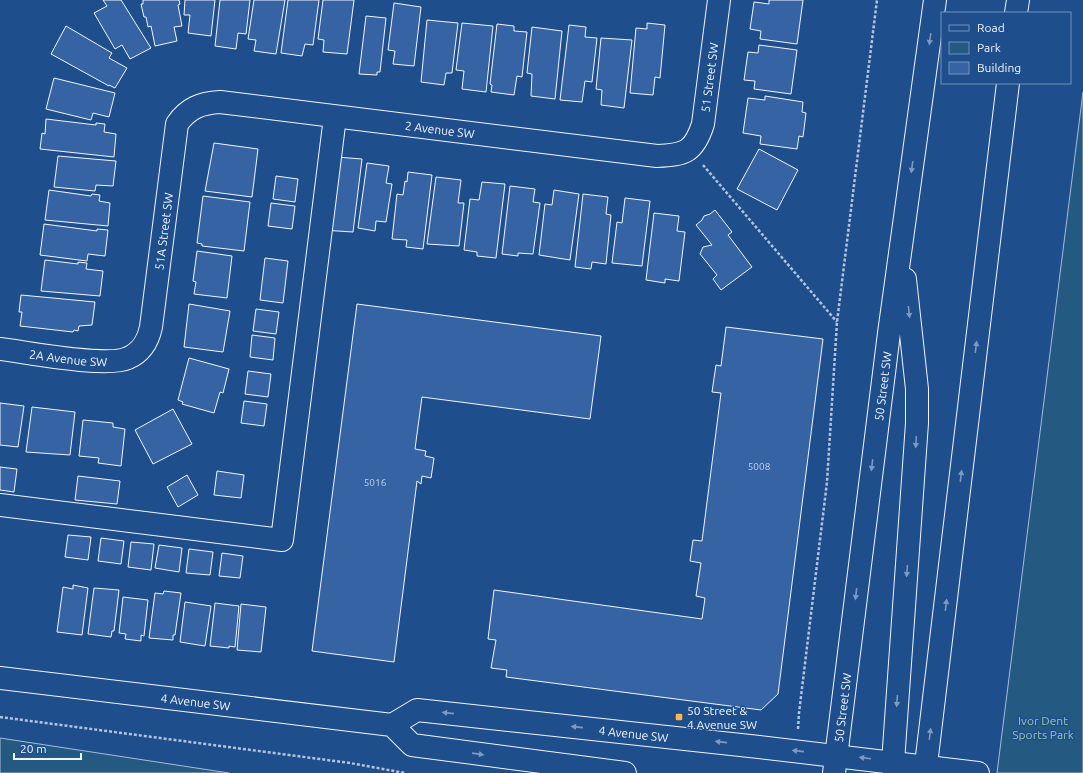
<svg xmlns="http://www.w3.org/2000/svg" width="1083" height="773" font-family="Ubuntu,sans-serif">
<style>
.green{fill:#245a82;stroke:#a8bbd7}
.building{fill:#3563a3;stroke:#f2f6ff}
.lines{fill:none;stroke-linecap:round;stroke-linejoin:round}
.minor-casing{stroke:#f2f6ff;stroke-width:24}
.major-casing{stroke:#f2f6ff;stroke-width:24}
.path{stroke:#b3c4dc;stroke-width:2.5;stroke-dasharray:3 2;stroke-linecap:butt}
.minor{stroke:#1f4e8c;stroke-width:22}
.major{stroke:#1f4e8c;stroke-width:22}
.oneway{fill:#7e9ac0}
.poi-dot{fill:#ffb74d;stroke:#1f4e8c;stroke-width:1.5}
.labels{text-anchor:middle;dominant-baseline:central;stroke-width:3;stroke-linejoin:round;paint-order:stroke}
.number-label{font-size:10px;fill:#c3d1e8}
.street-label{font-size:12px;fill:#f2f6ff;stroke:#1f4e8c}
.poi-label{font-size:12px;fill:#f2f6ff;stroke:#1f4e8c;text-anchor:start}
.park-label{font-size:12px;fill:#97c8a6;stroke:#1f4e8c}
</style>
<rect width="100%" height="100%" fill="#1f4e8c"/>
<!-- green -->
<path class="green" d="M1083,92V773H997Z
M0,738L229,773H0Z"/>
<!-- building -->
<path class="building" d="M103,0H121L151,48L130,59L122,45L115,49L94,13L107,6Z
M143,0H179L180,4L178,5L182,26L174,27L177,41L155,46L151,26L148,27L146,17H144L141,4H143Z
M185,0H215L211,36L188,33L190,15H184Z
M220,0H250L246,34L238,33L236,49L215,46Z
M254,0H285L276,54L254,51L256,40L248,39Z
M288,0H319L313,45L305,44L302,56L281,53Z
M323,0H354L347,54L323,52L324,40L318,39Z
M769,0H803L797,44L760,39L761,31L750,29L754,2L769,4Z
M394,3L421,7L414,66L393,64L395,51L388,50Z
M366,16L386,18L380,72H377V75L359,74Z
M427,20L458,23L452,73H446L444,85L421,82Z
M462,23L493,26L486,92L462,89L464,71L456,70Z
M647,23L665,25L660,78L655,77L653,95L630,93L636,28L647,29Z
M497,24L514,26V31L527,32L522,77L517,76L514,95L491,92L492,85L490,84Z
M569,25L586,27L585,37L597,38L592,82L585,81L582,102L560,100Z
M66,26L112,53L109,58L127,68L115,88L109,85V86L51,54Z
M532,27L562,31L555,99L531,96L532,74L527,73Z
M601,38L632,40L624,108L601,105L602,90L596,89Z
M759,45L797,50L791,94L754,89L755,81L744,80L748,52L758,53Z
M54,78L115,93L109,117L93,113L91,120L46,109Z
M765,96L803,102L802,112L806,113L803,137L799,136L797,149L760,144L761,136L743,133L748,98L765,100Z
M46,119L96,125V123L105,124L104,132L116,134L114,157L40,149L42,133L45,134Z
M214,143L258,149L252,197L205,191Z
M759,149L798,170L777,210L737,189Z
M58,156L116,161L113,186L96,185L95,191L54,187Z
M337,157L362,159L353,232L322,230Z
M367,163L389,166L386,183L392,184L386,222L376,221L375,231L358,228Z
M408,172L432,175L423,249L406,247L407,240L392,239L397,194L403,195L405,181L407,182Z
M276,176L298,179L295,202L273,199Z
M436,177L461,180L458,203H464L459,246L427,244Z
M482,182L505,184L496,258L477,256V252L464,250L470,199L479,200Z
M510,186L535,189L533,202L540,203L533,254L518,253V256L502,254Z
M49,190L91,196L92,194L100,195L99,201L110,203L108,226L45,220Z
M554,190L579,194L570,260L539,255L545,204L552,205Z
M583,194L608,197L606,214L611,215L606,264L592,262L591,269L575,267Z
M203,196L250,202L244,251L202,246V244L197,243Z
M625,198L650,201L642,266L612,263L617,222L622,223Z
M271,203L295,206L292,229L268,226Z
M715,210L732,232L728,235L752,267L721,290L713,279L717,275L700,254L703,247L712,245L696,225L702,220L704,216L710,214Z
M654,213L679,216L677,231L685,232L679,281L665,279V283L646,280Z
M44,224L97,231V229L108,230L105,256L88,254L87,261L40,255Z
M197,251L232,256L227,298L194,294L196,282L193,281Z
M265,258L288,261L283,303L260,300Z
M45,260L78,264V262L87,263L86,269L103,271L100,296L41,291Z
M21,295L95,302L92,325L79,326L78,331L74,330L73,332L20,326L22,312H19Z
M189,304L230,311L223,352L184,347Z
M357,304L601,336L590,419L422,397L415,449L426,451L425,456L434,458L431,478L422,476L421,484L417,481L394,662L312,651Z
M256,309L279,312L276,334L253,331Z
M726,327L823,339L778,694L761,710L506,677L507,670L491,668L496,640L488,639L494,590L702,619L705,598L696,596L701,563L690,561L693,540L702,541L721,393L712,392L716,365L721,366Z
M252,335L275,338L273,360L250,357Z
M189,358L229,369L223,393L220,392L214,413L182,404L183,402L178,400Z
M248,371L271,374L268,397L245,394Z
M244,401L267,404L264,426L241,423Z
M0,403L24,406L18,447L0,445Z
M32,407L75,412L70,455L26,452Z
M173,409L192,444L153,464L135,430Z
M83,420L113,423V427L125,429L121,466L98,463L99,458L79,456Z
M0,467L17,469L14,492L0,490Z
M217,471L244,475L241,498L214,495Z
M187,475L198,495L178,507L167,487Z
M78,476L120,481L117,504L75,500Z
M68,535L91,537L88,560L65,557Z
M101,538L124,541L121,564L98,561Z
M131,542L154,544L151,570L128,567Z
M159,545L182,548L179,572L155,568Z
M189,549L213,552L210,575L186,573Z
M222,553L243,556L240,578L219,576Z
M73,585L88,588L82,635L57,632L63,587L73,589Z
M94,588L119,590L114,631H112L111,637L88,634Z
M164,591L181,593L175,635H173V640L149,638L155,593L163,594Z
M123,597L148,600L144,636L141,635V641L125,639L126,634L119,633Z
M185,602L211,606L205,646L180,642Z
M215,603L239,606L235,647L229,646V648L210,646Z
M241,604L266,607L261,652L237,650Z"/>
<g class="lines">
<defs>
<g id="minor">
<path id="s1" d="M0,349C27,352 107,368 128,358C142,352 148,341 151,327L177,124C188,108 201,103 220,102L657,156C685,155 694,152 703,124L719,0"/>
<path d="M0,505L282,540L335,117"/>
<path id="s2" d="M0,678L392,725L412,745L625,773"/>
<path id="s3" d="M392,725L417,710L759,747L978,773"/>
</g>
<g id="major">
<path d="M1016,13L1018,0"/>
<path id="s4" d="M834,773L889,333L935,0"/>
<path d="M895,773L893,762L917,423V389L905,279"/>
<path d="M925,773L1008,83"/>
</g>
</defs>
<!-- minor casing -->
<use href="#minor" class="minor-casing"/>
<!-- major casing -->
<use href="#major" class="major-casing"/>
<!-- path -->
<path class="path" d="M703,165L837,322
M0,717L350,763L405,773
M798,729L799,713L827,482L837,322L877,0"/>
<!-- minor -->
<use href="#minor" class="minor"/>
<!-- major -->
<use href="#major" class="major"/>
</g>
<!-- one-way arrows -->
<defs><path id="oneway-solid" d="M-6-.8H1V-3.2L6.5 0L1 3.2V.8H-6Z"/></defs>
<g class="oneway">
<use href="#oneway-solid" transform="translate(930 39) rotate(98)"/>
<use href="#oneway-solid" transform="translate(912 167) rotate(98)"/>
<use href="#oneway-solid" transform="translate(909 312) rotate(84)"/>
<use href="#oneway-solid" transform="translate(976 347) rotate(-83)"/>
<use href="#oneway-solid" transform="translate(916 442) rotate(93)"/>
<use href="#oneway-solid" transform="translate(872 465) rotate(97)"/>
<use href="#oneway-solid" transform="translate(961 476) rotate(-83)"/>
<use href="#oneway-solid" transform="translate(907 571) rotate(94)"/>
<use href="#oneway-solid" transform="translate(856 594) rotate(97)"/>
<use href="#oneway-solid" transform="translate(946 605) rotate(-83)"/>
<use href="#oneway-solid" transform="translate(897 701) rotate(94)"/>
<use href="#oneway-solid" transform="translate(448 713) rotate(-174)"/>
<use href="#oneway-solid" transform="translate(577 727) rotate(-174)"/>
<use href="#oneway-solid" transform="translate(930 734) rotate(-83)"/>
<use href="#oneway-solid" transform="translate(721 742) rotate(-174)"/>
<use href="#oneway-solid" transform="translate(798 751) rotate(-174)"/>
<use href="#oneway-solid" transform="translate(478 754) rotate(8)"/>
<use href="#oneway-solid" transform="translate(865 758) rotate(-173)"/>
</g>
<!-- markers -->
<rect class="poi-dot" x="675" y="713" width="8" height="8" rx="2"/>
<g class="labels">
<!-- number labels -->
<g class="number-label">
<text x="759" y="466">5008</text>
<text x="375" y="482">5016</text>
</g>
<!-- street labels -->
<g class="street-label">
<text stroke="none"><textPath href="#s1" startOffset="974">51 Street SW</textPath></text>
<text stroke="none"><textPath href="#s1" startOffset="646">2 Avenue SW</textPath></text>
<text stroke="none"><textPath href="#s1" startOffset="266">51A Street SW</textPath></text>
<text stroke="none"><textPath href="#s1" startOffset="69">2A Avenue SW</textPath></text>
<text stroke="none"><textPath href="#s4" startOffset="390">50 Street SW</textPath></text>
<text stroke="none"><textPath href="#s2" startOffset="197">4 Avenue SW</textPath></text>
<text stroke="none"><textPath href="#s4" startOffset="66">50 Street SW</textPath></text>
<text stroke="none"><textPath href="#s3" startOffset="247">4 Avenue SW</textPath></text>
</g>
<!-- poi labels -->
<g class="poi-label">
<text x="687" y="710">50 Street &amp;<tspan x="687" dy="14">4 Avenue SW</tspan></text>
</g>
<!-- park labels -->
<g class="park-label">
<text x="1043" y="720">Ivor Dent<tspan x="1043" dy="14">Sports Park</tspan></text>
</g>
</g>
<!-- legend -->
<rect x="941" y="12" width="130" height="72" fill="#1f4e8c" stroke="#7391ba"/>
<rect x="949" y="25" width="20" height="6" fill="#1f4e8c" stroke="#7391ba"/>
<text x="977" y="32" font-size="12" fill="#f2f6ff">Road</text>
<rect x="949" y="42" width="20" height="12" fill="#245a82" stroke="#7391ba"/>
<text x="977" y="52" font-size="12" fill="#f2f6ff">Park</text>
<rect x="949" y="62" width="20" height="12" fill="#3563a3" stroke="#7391ba"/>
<text x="977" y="72" font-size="12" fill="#f2f6ff">Building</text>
<!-- scale -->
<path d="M14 753v6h67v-6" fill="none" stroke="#f2f6ff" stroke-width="2"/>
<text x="20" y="753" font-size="12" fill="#f2f6ff" stroke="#1f4e8c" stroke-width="3" paint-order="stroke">20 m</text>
</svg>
